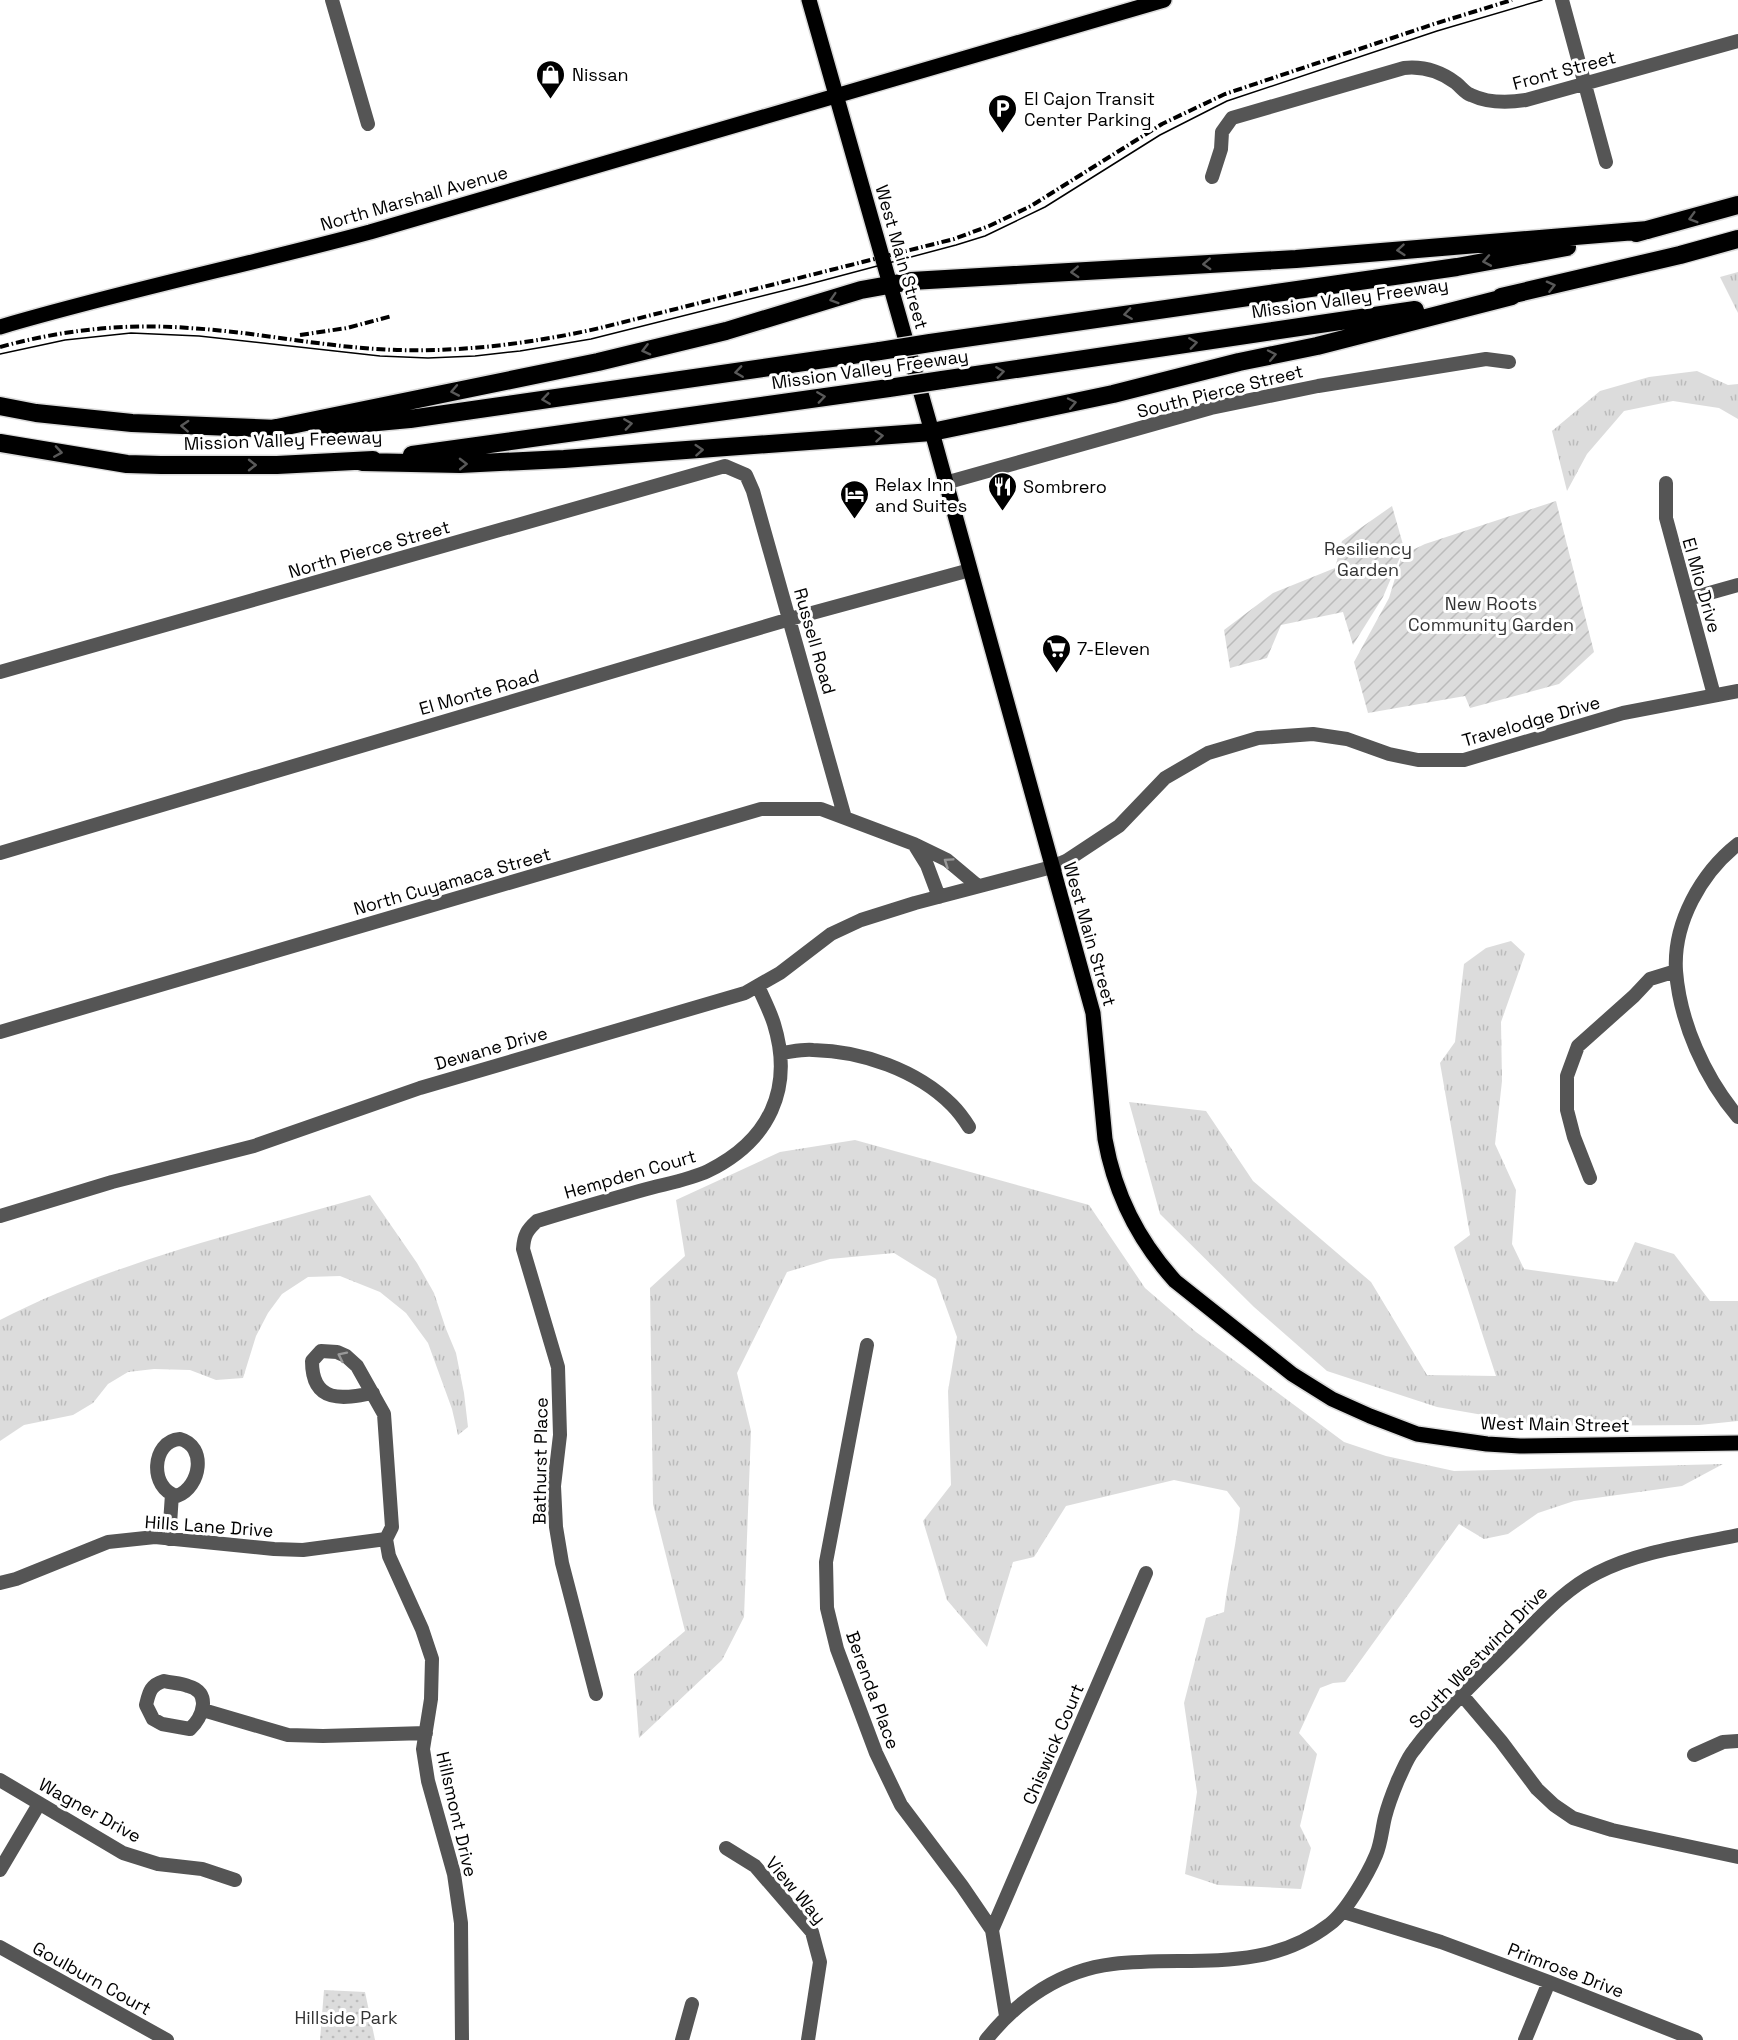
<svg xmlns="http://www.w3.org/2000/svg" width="1738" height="2040" font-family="'Space Grotesk',sans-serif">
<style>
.grass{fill:url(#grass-tufts)}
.park{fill:url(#park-dots)}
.garden{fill:url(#garden-furrows)}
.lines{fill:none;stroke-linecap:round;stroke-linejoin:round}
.major-casing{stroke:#dbdbdb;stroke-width:18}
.highway-casing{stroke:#dbdbdb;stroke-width:21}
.minor{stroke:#555;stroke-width:14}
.major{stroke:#000;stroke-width:15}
.highway{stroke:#000;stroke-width:18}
.tram{stroke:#000;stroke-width:1.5}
.rail{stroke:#000;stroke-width:4;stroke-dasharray:9 3 1.5 3;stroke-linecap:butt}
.highway-bridge-casing{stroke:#dbdbdb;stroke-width:21;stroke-linecap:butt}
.highway-bridge{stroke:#000;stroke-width:18}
.oneway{stroke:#595959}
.oneway2{stroke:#999}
.labels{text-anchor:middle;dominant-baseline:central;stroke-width:6;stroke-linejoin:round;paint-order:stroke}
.street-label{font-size:18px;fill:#000;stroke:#fff}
.poi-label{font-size:18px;fill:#000;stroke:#fff;text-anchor:start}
.park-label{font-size:18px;fill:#333;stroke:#fff}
</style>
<defs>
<pattern id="grass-tufts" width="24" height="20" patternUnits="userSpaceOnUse" patternTransform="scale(1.5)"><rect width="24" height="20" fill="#dcdcdc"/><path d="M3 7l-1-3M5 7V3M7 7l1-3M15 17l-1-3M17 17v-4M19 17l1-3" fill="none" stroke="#bbb"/></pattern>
<pattern id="park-dots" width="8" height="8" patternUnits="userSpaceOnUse" patternTransform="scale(1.5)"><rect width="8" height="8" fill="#dcdcdc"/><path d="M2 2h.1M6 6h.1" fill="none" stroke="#bbb" stroke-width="1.8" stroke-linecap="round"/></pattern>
<pattern id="garden-furrows" width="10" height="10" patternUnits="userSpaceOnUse" patternTransform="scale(1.5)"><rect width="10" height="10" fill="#dcdcdc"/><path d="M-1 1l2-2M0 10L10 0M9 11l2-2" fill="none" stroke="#bbb"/></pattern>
</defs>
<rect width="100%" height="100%" fill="#fff"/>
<!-- grass -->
<path class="grass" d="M1738,272V313L1720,277Z
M1697,371L1728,385L1738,384V419L1719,408L1673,401L1624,411L1587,454L1567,491L1552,431L1600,391L1649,377Z
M1511,941L1525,954L1501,1022L1502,1081L1495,1144L1516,1190L1512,1244L1524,1269L1617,1282L1635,1242L1674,1254L1710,1301H1738V1421L1699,1425L1546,1426L1437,1407L1327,1371L1254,1307L1160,1214L1129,1102L1206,1111L1253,1181L1371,1282L1427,1375L1496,1376L1454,1247L1470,1235L1440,1063L1455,1042L1464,964L1486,948Z
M855,1140L1089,1205L1145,1288L1196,1332L1344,1442L1386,1456L1454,1471L1723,1464L1682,1486L1574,1501L1538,1513L1508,1534L1484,1539L1459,1524L1345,1682L1333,1683L1320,1688L1299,1733L1317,1754L1300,1826L1311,1848L1301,1889L1218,1885L1185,1874L1197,1792L1184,1703L1206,1618L1224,1612C1228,1577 1237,1543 1240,1508L1227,1491L1174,1480L1066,1506L1034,1557L1013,1562L987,1647L947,1600L923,1521L951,1485L948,1391L957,1337L936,1279L894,1253L830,1259L787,1272L737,1373L751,1431L744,1617L722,1660L639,1738L634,1674L685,1631L653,1504L650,1288L685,1256L676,1200L780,1152Z
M370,1195L417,1263L434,1293L446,1329L456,1353L464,1393L468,1427L458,1435L452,1409L428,1343L406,1313L380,1292L340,1276L308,1277L282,1294L268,1313L256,1336L243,1378L216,1380L190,1370L154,1369L128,1372L108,1384L93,1403L73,1415L24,1425L0,1441V1320C112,1262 248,1230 370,1195Z"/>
<!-- park -->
<path class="park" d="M324,1990L365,1992L375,2040H320Z"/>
<!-- garden -->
<path class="garden" d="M1556,501L1594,652L1559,684L1470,708L1465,696L1368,713L1354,662L1389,598L1402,555L1425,544Z
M1392,506L1404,548L1383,597L1353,645L1343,612L1281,625L1267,658L1230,668L1224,630L1273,593L1335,568L1342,541Z"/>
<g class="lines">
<defs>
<path id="major" d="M809,0L932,432L1093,1013L1105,1139C1115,1195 1138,1240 1175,1281L1292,1374L1332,1399L1370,1416L1417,1434L1487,1444L1520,1446L1738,1443
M0,327C122,291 247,265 370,232L1164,0"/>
<path id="highway" d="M1636,233L1738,205
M1501,297L1680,255L1738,239
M930,343L1457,267L1567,247
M942,380L1415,310
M0,406L36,413L132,423L278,429
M323,427L410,419L880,351
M267,430L598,362L726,331L861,290L911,281L1296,259L1648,230
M0,443L127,464L161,465H277L373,460
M412,455L889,388
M362,462L460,464L564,459L932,432L1113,394L1239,362L1317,346L1512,296"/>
</defs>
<!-- major casing -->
<use href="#major" class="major-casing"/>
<!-- highway casing -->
<use href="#highway" class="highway-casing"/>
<!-- minor -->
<path class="minor" d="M332,0L368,124
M1562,0L1606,162
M1212,177L1221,149L1222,132L1232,118L1404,68C1423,66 1440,71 1456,83C1461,87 1465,93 1471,95C1488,103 1508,103 1526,100L1738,41
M945,483L1211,408L1318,386L1486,359L1509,362
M1666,483V518L1714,695
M1688,599L1738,585
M0,672L725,466L746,475L753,491L845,818
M914,844L927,865L939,897
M1738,844C1701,873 1673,923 1676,971C1680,1023 1705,1078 1738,1117
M0,853L790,619L970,570
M0,1032L761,809H821L845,818L914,844L947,860L978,886
M781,1053C791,1052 802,1049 813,1050C862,1051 917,1070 952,1105C958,1111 964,1119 969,1127
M1590,1178L1574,1137L1567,1110V1076L1578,1046L1634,996L1650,979L1676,971
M0,1216L112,1182L254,1146L420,1088L745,993L780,973L831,934L861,920L915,903L1052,867L1066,861L1119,826L1165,778L1208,753L1258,738L1313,734L1347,739L1389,754L1418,760H1464L1623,713L1738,691
M867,1345L826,1562L827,1608L837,1649L876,1753L901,1805L962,1886L992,1930L1006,2016
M373,1393C343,1399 312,1404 312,1361L321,1351L337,1352L346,1356L357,1366L384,1414L392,1527L386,1539L389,1556L422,1629L432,1659L431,1699L423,1749L428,1781L454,1874L461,1923L462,2040
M180,1439C207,1446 201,1487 177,1496C149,1489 151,1441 180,1439Z
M169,1539L172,1494
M0,1583L16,1579L108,1542L155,1537L274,1549L303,1550L386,1539
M164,1681C172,1683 181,1683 188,1686C212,1692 203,1717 190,1729L162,1724L153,1719L146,1705C149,1693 150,1685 164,1681Z
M596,1694L562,1563L556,1527L554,1486L560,1435L558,1367L523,1249C524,1235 527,1230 537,1221C572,1210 608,1200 643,1190C664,1184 689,1180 708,1171C769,1141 794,1089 774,1024C770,1011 763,998 758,986
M1462,1695L1501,1741L1537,1789L1554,1805L1573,1818L1612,1830L1738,1857
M203,1710L288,1735L323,1736L426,1733
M1694,1755L1723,1742L1738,1741
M0,1780L123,1853L158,1864L202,1869L235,1880
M726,1848L755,1866L812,1932L820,1962L808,2040
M0,1870L39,1804
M1344,1912L1441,1942L1549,1982L1696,2040
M992,1930L1146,1573
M0,1947L167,2040
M682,2040L692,2004
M986,2040C1018,2000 1061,1970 1113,1964C1189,1955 1264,1975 1330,1924C1346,1912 1368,1874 1376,1855C1381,1844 1382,1829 1385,1817C1388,1805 1393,1792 1398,1780C1403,1770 1407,1758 1414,1750C1442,1712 1478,1679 1511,1646C1538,1620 1563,1590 1597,1573C1640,1551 1691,1545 1738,1535
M1525,2040L1549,1982"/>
<!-- major -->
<use href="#major" class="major"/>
<!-- highway -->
<use href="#highway" class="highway"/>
<!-- tram -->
<path class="tram" d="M0,354L65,340L131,333L199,336L380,356L428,358L475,356L520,351L591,339L806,285L956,245L985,236L1045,207L1160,135L1227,101L1437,31L1542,0"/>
<!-- rail -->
<path class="rail" d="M300,335L347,328L392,316
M0,347C62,330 125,323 189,328C259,332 327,348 397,350C466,352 533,343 600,328L954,239L989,226L1031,206L1162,124L1225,94L1434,24L1512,0"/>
<defs>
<path id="highway-bridge" d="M880,351L930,343
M889,388L942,380"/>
</defs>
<!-- highway-bridge casing -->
<use href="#highway-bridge" class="highway-bridge-casing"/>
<!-- highway-bridge -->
<use href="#highway-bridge" class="highway-bridge"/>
</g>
<!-- one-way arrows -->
<defs><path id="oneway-chevron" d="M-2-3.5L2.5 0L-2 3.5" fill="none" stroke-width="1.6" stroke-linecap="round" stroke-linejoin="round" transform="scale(1.5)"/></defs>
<g class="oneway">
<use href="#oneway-chevron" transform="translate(1693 218) rotate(164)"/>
<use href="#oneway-chevron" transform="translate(1401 250) rotate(175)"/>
<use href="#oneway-chevron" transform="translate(1487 261) rotate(170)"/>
<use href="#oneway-chevron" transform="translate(1207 264) rotate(177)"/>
<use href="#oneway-chevron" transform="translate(1075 272) rotate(177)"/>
<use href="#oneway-chevron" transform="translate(1551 286) rotate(-14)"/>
<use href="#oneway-chevron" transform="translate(834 299) rotate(163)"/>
<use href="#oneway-chevron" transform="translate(1128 314) rotate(172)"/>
<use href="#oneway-chevron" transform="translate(1193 343) rotate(-8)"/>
<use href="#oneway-chevron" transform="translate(646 350) rotate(166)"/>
<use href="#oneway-chevron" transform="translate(1272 355) rotate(-12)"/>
<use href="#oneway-chevron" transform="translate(739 372) rotate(172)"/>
<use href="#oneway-chevron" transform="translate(1000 372) rotate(-8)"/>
<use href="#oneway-chevron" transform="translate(455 391) rotate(169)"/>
<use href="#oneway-chevron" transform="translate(821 397) rotate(-8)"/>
<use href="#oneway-chevron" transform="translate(546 399) rotate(172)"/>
<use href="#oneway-chevron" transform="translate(1072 403) rotate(-12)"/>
<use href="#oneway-chevron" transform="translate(628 424) rotate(-8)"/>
<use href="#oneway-chevron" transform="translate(185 426) rotate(-177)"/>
<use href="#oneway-chevron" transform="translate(879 436) rotate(-5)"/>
<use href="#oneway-chevron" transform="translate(699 450) rotate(-4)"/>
<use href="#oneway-chevron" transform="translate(58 452) rotate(9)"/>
<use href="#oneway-chevron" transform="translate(463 464) rotate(-1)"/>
<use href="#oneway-chevron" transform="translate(252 465)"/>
</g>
<g class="oneway2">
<use href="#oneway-chevron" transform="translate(948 862) rotate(-146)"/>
<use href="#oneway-chevron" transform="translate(342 1356) rotate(-154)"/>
</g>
<!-- icons -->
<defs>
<symbol id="shop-pin" viewBox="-11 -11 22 30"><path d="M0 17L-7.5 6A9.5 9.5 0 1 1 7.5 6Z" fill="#000" stroke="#fff"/><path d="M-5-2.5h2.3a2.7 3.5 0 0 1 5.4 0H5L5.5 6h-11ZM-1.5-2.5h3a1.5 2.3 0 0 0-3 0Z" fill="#fff"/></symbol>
<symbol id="parking-pin" viewBox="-11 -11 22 30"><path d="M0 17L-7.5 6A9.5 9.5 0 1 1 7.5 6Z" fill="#000" stroke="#fff"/><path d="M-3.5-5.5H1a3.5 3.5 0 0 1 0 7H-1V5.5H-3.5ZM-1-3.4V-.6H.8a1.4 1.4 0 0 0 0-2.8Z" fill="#fff"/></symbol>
<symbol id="restaurant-pin" viewBox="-11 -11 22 30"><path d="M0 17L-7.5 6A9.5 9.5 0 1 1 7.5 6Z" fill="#000" stroke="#fff"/><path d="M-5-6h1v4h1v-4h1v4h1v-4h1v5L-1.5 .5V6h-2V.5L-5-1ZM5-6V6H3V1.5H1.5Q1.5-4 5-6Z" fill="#fff"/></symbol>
<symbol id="hotel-pin" viewBox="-11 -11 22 30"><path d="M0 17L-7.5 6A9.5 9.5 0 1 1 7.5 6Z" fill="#000" stroke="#fff"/><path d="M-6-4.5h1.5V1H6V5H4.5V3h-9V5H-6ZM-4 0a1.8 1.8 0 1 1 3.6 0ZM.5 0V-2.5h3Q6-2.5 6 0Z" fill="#fff"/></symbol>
<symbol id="supermarket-pin" viewBox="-11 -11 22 30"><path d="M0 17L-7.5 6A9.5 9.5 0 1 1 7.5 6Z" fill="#000" stroke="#fff"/><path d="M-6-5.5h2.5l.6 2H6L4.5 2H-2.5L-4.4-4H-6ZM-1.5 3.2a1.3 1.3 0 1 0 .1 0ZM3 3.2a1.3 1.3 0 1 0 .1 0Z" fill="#fff"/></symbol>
</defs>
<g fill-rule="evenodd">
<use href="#shop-pin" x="534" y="58" width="33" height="45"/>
<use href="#parking-pin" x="986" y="92" width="33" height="45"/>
<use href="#restaurant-pin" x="986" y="470" width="33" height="45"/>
<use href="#hotel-pin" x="838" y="478" width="33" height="45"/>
<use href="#supermarket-pin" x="1040" y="632" width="33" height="45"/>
</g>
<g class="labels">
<!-- street labels -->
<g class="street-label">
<text transform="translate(1564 70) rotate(-15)">Front Street</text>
<text transform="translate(414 198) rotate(-16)">North Marshall Avenue</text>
<text transform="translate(902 257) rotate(74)">West Main Street</text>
<text transform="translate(1350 298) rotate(-8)">Mission Valley Freeway</text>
<text transform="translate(870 369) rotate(-8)">Mission Valley Freeway</text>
<text transform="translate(1220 391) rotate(-14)">South Pierce Street</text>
<text transform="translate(283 440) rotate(-2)">Mission Valley Freeway</text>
<text transform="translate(369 549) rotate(-16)">North Pierce Street</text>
<text transform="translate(1702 585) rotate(74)">El Mio Drive</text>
<text transform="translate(815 641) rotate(74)">Russell Road</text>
<text transform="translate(479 692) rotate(-16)">El Monte Road</text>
<text transform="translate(1531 721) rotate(-16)">Travelodge Drive</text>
<text transform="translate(452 881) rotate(-16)">North Cuyamaca Street</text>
<text transform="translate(1090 934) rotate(74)">West Main Street</text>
<text transform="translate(491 1048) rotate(-16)">Dewane Drive</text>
<text transform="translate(630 1174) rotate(-16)">Hempden Court</text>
<text transform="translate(1555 1424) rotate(1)">West Main Street</text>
<text transform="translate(540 1461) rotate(-89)">Bathurst Place</text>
<text transform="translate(209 1526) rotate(4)">Hills Lane Drive</text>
<text transform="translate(1478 1657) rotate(-46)">South Westwind Drive</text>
<text transform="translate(873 1690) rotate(70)">Berenda Place</text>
<text transform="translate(1053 1744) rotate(-67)">Chiswick Court</text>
<text transform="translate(90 1810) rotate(29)">Wagner Drive</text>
<text transform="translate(457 1814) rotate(77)">Hillsmont Drive</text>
<text transform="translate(796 1890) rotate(50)">View Way</text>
<text transform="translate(1566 1970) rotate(21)">Primrose Drive</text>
<text transform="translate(92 1978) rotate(29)">Goulburn Court</text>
</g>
<!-- poi labels -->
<g class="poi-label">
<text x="572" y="74">Nissan</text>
<text x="1024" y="98">El Cajon Transit<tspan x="1024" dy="21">Center Parking</tspan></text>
<text x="875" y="484">Relax Inn<tspan x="875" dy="21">and Suites</tspan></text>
<text x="1023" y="486">Sombrero</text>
<text x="1077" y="648">7-Eleven</text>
</g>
<!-- park labels -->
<g class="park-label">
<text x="1368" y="548">Resiliency<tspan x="1368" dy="21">Garden</tspan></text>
<text x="1491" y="603">New Roots<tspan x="1491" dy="21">Community Garden</tspan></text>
<text x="346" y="2017">Hillside Park</text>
</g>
</g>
</svg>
